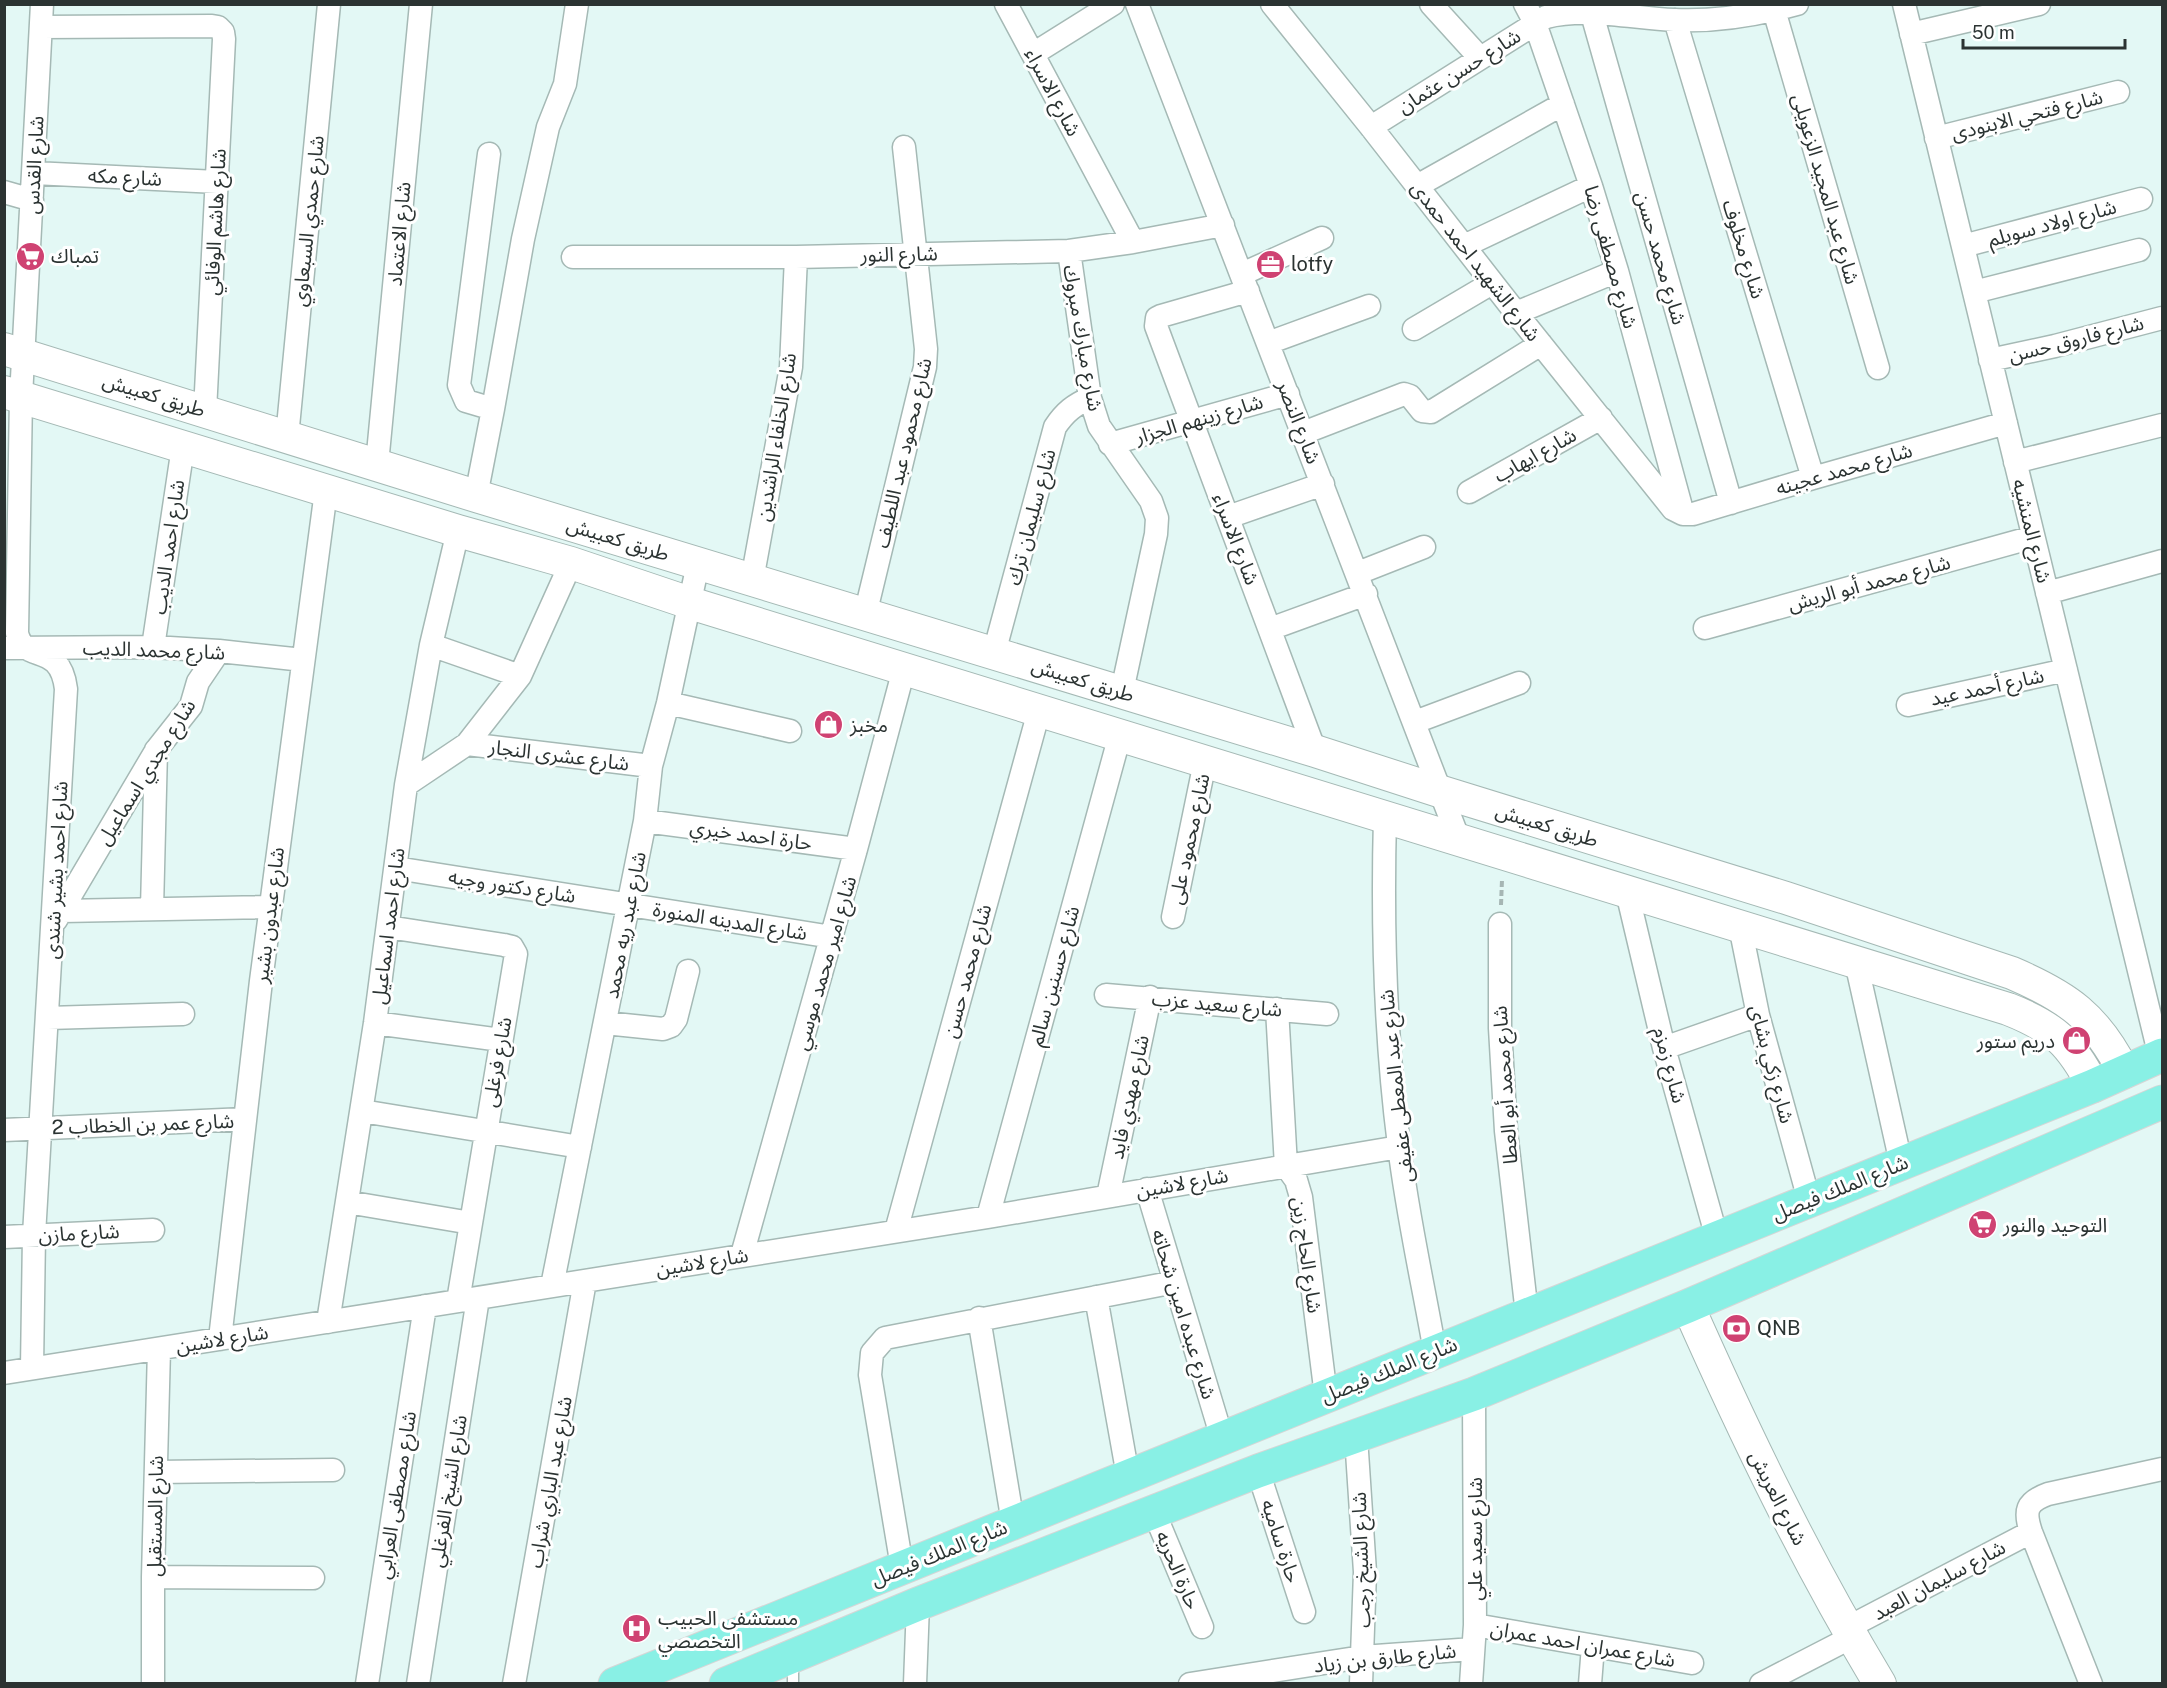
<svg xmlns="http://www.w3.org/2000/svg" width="2167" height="1688" font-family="'Public Sans','Noto Sans Arabic',sans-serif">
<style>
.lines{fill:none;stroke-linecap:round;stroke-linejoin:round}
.lane-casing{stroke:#a5b9b5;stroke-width:13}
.street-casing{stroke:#a5b9b5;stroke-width:25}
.secondary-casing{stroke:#a5b9b5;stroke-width:34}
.primary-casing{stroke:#d5d6d6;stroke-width:35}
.path{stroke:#a6b6b4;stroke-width:4;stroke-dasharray:6 3;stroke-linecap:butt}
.lane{stroke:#fff;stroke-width:10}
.street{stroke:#fff;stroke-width:22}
.secondary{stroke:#fff;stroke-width:32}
.primary{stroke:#89f0e5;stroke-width:33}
.labels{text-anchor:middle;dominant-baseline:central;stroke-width:6;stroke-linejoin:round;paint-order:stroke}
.street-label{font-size:20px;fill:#2b3332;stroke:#fff}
.poi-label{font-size:20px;fill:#2b3332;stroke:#fff;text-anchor:start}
</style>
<rect width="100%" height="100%" fill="#e3f8f5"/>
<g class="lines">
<defs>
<path id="lane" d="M793,1660V1684"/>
<path id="street" d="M1006,4L1133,242
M1137,4L1459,840
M1272,4L1371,127L1516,313L1673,509L1683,514H1693L1813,478L2006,423
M1431,4L1480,58
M1525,4L1535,23L1591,186L1617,271L1683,514
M1904,4L2160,1057
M1774,10L1878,368
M1592,14L1731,503
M1675,20L1813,478
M41,27L212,26L218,27L223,32L224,39L205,411
M1911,34L2039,4
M1033,54L1113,4
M1371,127L1546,17C1587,7 1632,18 1674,20C1716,22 1757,15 1797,4
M1936,138L2118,92
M489,154L459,385L466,401L493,409
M34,173L217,182
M1417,186L1563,104
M4,192L32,200
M1464,246L1591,186
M1963,246L2141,199
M1069,251L1090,398L1099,426L1151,501L1157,518L1156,534L1122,691
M573,257H796L1069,251L1133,242L1223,225
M1242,274L1322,238
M1248,291L1161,316L1157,318L1156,326L1315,751
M1974,292L2139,250
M1516,313L1617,271
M1414,329L1492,283
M1268,343L1369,306
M1990,360L2055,346L2162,318
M1303,433L1404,394L1410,396L1422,411L1431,412L1541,344
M287,437L329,4
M1110,444L1288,394
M2015,462L2162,425
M377,464L421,4
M1469,492L1601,418
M476,496L493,409L523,239L548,127L565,84L577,4
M1228,517L1323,484
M1358,573L1424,547
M752,580L791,367L796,257
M2047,593L2162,561
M865,615L925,367L926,349L904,147
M1705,628L2033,537
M1270,629L1366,594
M431,645L520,676
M153,647L183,447
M4,648L153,647L219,651L303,660
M994,653L1055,427C1065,412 1074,405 1090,398
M668,703L790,731
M1908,705L2066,670
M1415,722L1519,683
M467,744L651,766
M406,785L467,744L520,676L571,563
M1385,817C1382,927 1385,1036 1399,1145C1407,1214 1423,1283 1435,1352
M645,821L856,849
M396,868L832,937
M1627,892L1664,1048L1717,1238
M152,909L156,750
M62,911L270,907
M1173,917L1205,762
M56,920L157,749L191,706L198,682L219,651
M1500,924V1028L1506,1131L1527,1314
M1740,926L1758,1015L1809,1200
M388,927L504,945L512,947L516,954L458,1301
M1856,962L1901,1163
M1106,995L1327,1014
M1277,1009L1286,1166L1296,1180L1301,1197L1326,1396
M48,1018L183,1014
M375,1023L501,1040
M605,1023L663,1029L671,1026L676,1019L688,971
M1664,1048L1758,1015
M362,1111L580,1147
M4,1130L245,1119
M1147,1189L1222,1438
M1108,1196L1150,997
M347,1202L471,1223
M988,1217L1120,735
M896,1231L1039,711
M4,1237L153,1230
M742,1255L856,849L904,669
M552,1286L645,821L651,766L668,703L698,564
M1096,1297L1128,1476
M979,1318L1013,1523
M328,1322L375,1023L406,785L431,645L458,531
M220,1339L261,981L326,491
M32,1368L34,1235L66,689C60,640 24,665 17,633L21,397L42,4
M4,1373L988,1217L1399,1147
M1356,1437L1365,1572L1361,1684
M1258,1471L1304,1612
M156,1472L333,1470
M1154,1512L1202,1627
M902,1567L870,1375L872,1353L885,1338L1175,1282
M153,1577L313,1578
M1475,1625L1692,1663
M1847,1628L2031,1532
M153,1684V1577L159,1349
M367,1684L425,1306
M418,1684L478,1298
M514,1684L585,1281
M915,1684L918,1604
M1190,1684L1362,1657L1473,1649
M1471,1684L1475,1625L1474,1394
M1590,1684L1593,1646
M1761,1684L1852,1637
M2091,1684L2031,1532C2024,1511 2026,1502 2048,1494L2162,1469"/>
<path id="secondary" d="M4,349L476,496L1315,751L1442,792L1786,898L2012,973C2068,997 2096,1017 2124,1072
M4,392L458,531L571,563L690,603L2008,1009C2054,1027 2071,1043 2093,1086
M1688,1306C1746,1437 1806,1561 1880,1684"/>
<path id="primary" d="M615,1684L2093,1086L2162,1055
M726,1684L918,1604L1258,1471L1474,1394L1688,1306L2162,1102"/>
</defs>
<!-- lane casing -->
<use href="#lane" class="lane-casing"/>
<!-- street casing -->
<use href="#street" class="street-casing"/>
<!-- secondary casing -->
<use href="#secondary" class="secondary-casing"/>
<!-- primary casing -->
<use href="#primary" class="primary-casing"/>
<!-- path -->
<path class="path" d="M1501,905L1502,880"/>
<!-- lane -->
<use href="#lane" class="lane"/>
<!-- street -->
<use href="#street" class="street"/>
<!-- secondary -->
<use href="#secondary" class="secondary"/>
<!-- primary -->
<use href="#primary" class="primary"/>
</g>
<!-- icons -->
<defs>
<symbol id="supermarket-disc" viewBox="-11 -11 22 22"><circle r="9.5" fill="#cf4272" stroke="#fff"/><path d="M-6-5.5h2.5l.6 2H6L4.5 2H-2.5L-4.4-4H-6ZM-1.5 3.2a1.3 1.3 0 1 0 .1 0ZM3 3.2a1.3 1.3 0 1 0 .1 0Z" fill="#fff"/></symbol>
<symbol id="office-disc" viewBox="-11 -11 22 22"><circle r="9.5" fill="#cf4272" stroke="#fff"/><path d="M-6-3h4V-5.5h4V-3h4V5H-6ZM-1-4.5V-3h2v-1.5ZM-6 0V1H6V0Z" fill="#fff"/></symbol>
<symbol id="shop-disc" viewBox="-11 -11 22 22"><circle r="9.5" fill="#cf4272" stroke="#fff"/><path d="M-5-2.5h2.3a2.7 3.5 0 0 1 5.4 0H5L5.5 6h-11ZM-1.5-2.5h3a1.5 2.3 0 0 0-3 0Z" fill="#fff"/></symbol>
<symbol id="bank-disc" viewBox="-11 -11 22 22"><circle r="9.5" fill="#cf4272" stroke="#fff"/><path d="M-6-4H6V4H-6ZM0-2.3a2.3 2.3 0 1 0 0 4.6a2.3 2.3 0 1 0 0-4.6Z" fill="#fff"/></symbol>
<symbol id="hospital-disc" viewBox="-11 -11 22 22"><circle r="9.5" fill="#cf4272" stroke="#fff"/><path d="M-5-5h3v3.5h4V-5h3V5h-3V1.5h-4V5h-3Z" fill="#fff"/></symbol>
</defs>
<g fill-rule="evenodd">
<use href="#supermarket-disc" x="14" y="240" width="33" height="33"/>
<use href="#office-disc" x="1254" y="248" width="33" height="33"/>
<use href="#shop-disc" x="812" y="708" width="33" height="33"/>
<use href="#shop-disc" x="2060" y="1024" width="33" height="33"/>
<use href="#supermarket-disc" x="1966" y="1208" width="33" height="33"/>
<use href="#bank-disc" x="1720" y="1312" width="33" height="33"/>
<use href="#hospital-disc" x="620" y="1612" width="33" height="33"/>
</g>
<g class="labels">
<!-- street labels -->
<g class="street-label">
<text transform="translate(1459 71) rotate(-32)">شارع حسن عثمان</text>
<text transform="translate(1053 92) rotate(62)">شارع الاسراء</text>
<text transform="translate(2027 115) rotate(-14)">شارع فتحي الابنودى</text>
<text transform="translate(34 165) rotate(-87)">شارع القدس</text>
<text transform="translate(125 177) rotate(3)">شارع مكه</text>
<text transform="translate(1826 189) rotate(74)">شارع عبد المجيد الزعويلى</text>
<text transform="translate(308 221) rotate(-84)">شارع حمدي السبعاوي</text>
<text transform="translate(215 222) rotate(-87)">شارع هاشم الوفائي</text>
<text transform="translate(2052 223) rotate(-15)">شارع اولاد سويلم</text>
<text transform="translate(399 234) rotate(-85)">شارع الاعتماد</text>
<text transform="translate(1744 249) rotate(73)">شارع مخلوف</text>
<text transform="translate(899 254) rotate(-1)">شارع النور</text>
<text transform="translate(1611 257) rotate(74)">شارع مصطفى رضا</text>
<text transform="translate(1661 258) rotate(74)">شارع محمد حسن</text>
<text transform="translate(1476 261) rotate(52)">شارع الشهيد احمد حمدى</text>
<text transform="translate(1083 338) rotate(80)">شارع مبارك مبروك</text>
<text transform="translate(2076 339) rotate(-14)">شارع فاروق حسن</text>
<text transform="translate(154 395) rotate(17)">طريق كعبيش</text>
<text transform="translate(1199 419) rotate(-16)">شارع زينهم الجزار</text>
<text transform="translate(1299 422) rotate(69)">شارع النصر</text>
<text transform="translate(776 437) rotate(-81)">شارع الخلفاء الراشدين</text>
<text transform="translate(903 453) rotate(-77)">شارع محمود عبد اللطيف</text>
<text transform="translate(1535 455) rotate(-29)">شارع ايهاب</text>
<text transform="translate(1844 469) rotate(-16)">شارع محمد عجينه</text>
<text transform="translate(1031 517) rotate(-75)">شارع سليمان ترك</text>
<text transform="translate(2032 531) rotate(76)">شارع المنشيه</text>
<text transform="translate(618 539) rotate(17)">طريق كعبيش</text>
<text transform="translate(1236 539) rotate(69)">شارع الاسراء</text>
<text transform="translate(168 547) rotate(-82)">شارع احمد الديب</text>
<text transform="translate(1869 583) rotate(-15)">شارع محمد أبو الريش</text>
<text transform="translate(154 650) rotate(2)">شارع محمد الديب</text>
<text transform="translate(1083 680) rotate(17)">طريق كعبيش</text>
<text transform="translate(1987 687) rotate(-12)">شارع أحمد عيد</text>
<text transform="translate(559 755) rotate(7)">شارع عشرى النجار</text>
<text transform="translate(146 772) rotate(-58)">شارع مجدي اسماعيل</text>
<text transform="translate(1547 825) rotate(17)">طريق كعبيش</text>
<text transform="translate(751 835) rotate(8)">حارة احمد خيري</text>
<text transform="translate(1189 839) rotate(-78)">شارع محمود على</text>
<text transform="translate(56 870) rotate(-87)">شارع احمد بشير شندى</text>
<text transform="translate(512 886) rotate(9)">شارع دكتور وجيه</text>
<text transform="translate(269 915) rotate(-83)">شارع عبدون بشير</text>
<text transform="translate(730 921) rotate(9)">شارع المدينه المنورة</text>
<text transform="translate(625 925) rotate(-79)">شارع عبد ريه محمد</text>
<text transform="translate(388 926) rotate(-83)">شارع احمد اسماعيل</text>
<text transform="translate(825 963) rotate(-74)">شارع امير محمد موسي</text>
<text transform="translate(967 971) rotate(-75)">شارع محمد حسن</text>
<text transform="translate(1054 976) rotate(-75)">شارع حسنين سالم</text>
<text transform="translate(1217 1004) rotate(5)">شارع سعيد عزب</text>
<text transform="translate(497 1062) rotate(-80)">شارع فرغلى</text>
<text transform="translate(1772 1064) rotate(75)">شارع زكي بشاى</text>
<text transform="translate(1670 1065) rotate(75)">شارع زمزم</text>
<text transform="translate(1505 1085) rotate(-94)">شارع محمد أبو العطا</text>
<text transform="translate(1396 1086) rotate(-96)">شارع عبد المعطى عفيفى</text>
<text transform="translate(1129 1097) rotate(-78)">شارع مهدي فايد</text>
<text transform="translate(143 1124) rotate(-2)">شارع عمر بن الخطاب 2</text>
<text transform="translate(1182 1183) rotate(-10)">شارع لاشين</text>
<text transform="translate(1840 1188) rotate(-22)">شارع الملك فيصل</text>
<text transform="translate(79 1233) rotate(-3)">شارع مازن</text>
<text transform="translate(1307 1255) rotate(82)">شارع الحاج زين</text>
<text transform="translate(702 1262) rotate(-9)">شارع لاشين</text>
<text transform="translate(1184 1314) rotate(73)">شارع عبده امين شحاته</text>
<text transform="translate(222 1339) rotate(-9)">شارع لاشين</text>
<text transform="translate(1389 1370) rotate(-22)">شارع الملك فيصل</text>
<text transform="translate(550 1482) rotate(-80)">شارع عبد الباري شراب</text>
<text transform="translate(448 1491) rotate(-81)">شارع الشيخ الفرغلي</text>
<text transform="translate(396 1495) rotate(-81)">شارع مصطفى العرابي</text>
<text transform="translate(1778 1498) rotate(63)">شارع العريش</text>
<text transform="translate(155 1516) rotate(-89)">شارع المستقبل</text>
<text transform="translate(1475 1539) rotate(-90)">شارع سعيد علي</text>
<text transform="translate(1281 1541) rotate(72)">حارة ساميه</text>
<text transform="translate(939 1553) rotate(-22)">شارع الملك فيصل</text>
<text transform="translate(1361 1560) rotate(-92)">شارع الشيخ رجب</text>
<text transform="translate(1178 1570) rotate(67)">حارة الحريه</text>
<text transform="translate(1939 1580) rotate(-28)">شارع سليمان العبد</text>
<text transform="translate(1583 1644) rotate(10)">شارع عمران احمد عمران</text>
<text transform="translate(1385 1658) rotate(-6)">شارع طارق بن زياد</text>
</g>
<!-- poi labels -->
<g class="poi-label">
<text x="51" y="256">تمباك</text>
<text x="1291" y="264">lotfy</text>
<text x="850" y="725">مخبز</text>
<text x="2055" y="1041" text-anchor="end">دريم ستور</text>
<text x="2003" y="1225">التوحيد والنور</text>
<text x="1757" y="1328">QNB</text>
<text x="658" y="1618">مستشفى الحبيب<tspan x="658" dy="23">التخصصي</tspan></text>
</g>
</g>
<!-- border -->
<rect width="2167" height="1688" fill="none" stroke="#2b3332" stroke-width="12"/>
<!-- scale -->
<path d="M1963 39v9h162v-9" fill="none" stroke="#2b3332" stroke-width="3"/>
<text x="1972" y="39" font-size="18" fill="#2b3332" stroke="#ffffff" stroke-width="4.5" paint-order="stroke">50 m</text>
</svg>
